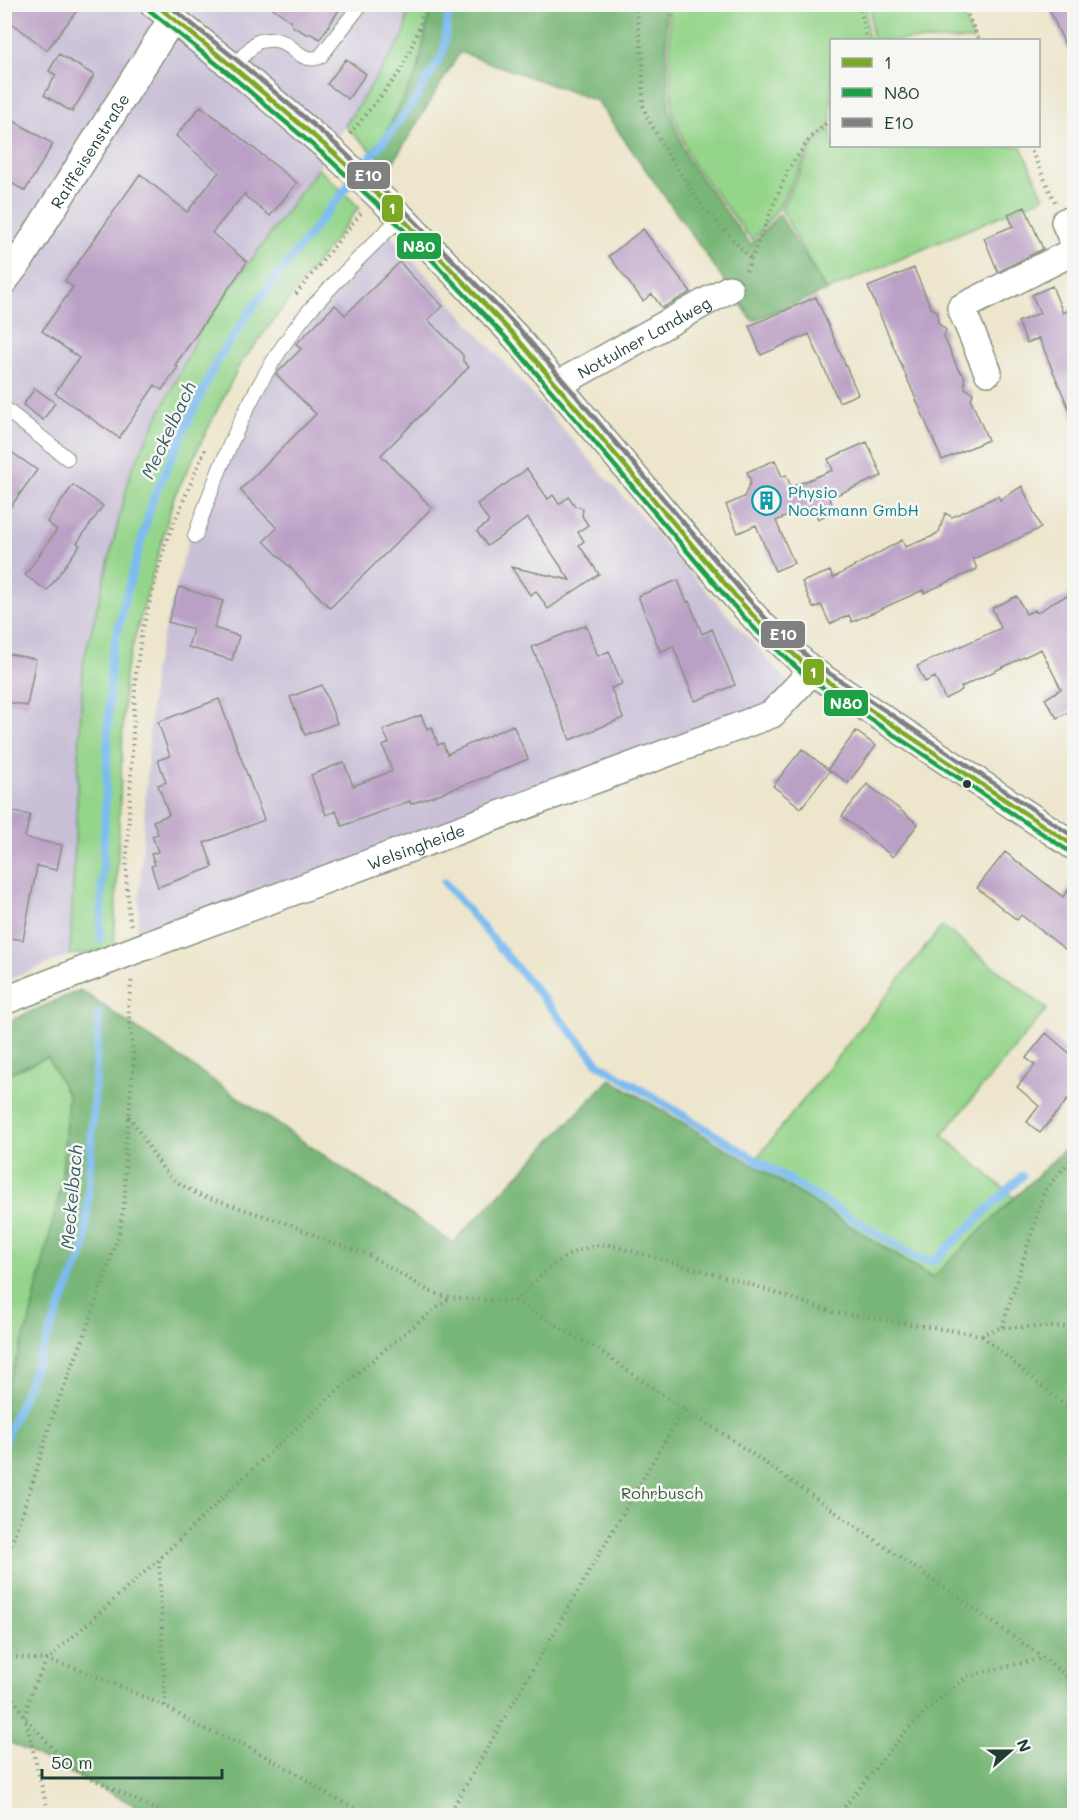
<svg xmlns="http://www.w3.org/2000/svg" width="1079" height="1820" font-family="Mali,sans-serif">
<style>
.industrial{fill:#c9bfd7}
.green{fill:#95d58b;stroke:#5a8960;stroke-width:1.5}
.forest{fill:#78b677;stroke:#4c7a56;stroke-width:1.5}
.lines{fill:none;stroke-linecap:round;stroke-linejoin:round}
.stream{stroke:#7cbbf0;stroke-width:8}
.building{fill:#bba0c6}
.lane-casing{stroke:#869280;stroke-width:16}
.street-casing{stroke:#869280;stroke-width:30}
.path{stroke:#869280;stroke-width:4;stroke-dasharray:1.5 4.5;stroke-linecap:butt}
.lane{stroke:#fff;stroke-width:14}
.street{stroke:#fff;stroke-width:27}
.bus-1-casing{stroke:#f6f6f2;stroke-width:9}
.bus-2-casing{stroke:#f6f6f2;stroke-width:9}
.bus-3-casing{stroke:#f6f6f2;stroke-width:9}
.bus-1{stroke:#7ba924;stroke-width:4.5}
.bus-2{stroke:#1ea146;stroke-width:4.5}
.bus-3{stroke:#808080;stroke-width:4.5}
.bus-dot{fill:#1f3d34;stroke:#f6f6f2;stroke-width:2}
.labels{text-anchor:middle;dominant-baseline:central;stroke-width:5;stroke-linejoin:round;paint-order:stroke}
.street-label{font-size:16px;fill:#1f3d34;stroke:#f6f6f2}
.culture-label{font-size:16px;fill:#0d838f;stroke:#f6f6f2;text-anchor:start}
.park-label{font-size:16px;fill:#375b45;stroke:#f6f6f2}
.water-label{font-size:18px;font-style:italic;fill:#365c63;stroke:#f6f6f2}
.line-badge{stroke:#f6f6f2;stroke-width:2}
.badge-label{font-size:16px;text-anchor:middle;font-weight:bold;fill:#fff}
</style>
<rect width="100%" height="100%" fill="#f6f6f2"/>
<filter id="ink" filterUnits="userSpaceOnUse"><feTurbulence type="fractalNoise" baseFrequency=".0167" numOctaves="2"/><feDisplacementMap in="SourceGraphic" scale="12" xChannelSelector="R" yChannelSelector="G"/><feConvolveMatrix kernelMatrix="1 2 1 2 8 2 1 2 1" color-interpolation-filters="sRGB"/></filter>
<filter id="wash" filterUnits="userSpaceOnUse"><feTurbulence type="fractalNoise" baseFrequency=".008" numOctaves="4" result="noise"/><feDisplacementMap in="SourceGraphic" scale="24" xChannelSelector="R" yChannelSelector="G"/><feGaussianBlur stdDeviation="1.35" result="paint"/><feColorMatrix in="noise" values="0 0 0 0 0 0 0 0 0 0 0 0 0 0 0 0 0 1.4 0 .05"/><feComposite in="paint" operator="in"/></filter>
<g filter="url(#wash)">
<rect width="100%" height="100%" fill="#ede6cc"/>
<!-- industrial -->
<path class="industrial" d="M5,5H408L405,33L318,168L200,331L83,664L70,955L5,981Z
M381,224L799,695L137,938L153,672L197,509L261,381L353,255Z"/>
<!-- green -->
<path class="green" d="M408,5H431L418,70L375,154L345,126L405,33Z
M669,5H867V34L870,40H832L831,125L813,142L778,209L752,240L691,161L672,109Z
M871,5H958L974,40H874L871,34Z
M831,129L832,146H1021L1044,197L826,291L781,209L815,143Z
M318,168L359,207L239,366L174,497L125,673L114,949L70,955L83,664L131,471L200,331Z
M942,926L1047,1009L942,1135L1016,1199L933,1278L752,1164Z
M48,1057L68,1096L61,1187L29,1323L5,1390V1075Z"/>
<!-- forest -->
<path class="forest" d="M431,5H666L669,109L688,161L751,245L779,214L826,291L753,321L597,101L460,52L391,166L375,154L418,70Z
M80,990L453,1243L610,1079L752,1164L932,1278L1074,1140V1815H154L5,1740V1390L29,1323L61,1187L68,1096L48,1057L5,1075V1023Z"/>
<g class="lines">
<!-- stream -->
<path class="stream" d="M444,882L599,1064L919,1259L934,1261L1022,1176
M100,939L111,658L128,588L154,496L217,360L252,309L320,221L413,104L443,53L450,4
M4,1442L85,1248L99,1013"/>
</g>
<g id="blocks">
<!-- building -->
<path class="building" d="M4,4H82L47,50L4,17Z
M267,4H343L320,39L311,34H306L292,26L291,21Z
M1051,4H1074V65L1050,11L1053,10Z
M59,54L94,75L72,112L44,95L56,75L49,71Z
M346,59L366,74L348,99L327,84Z
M201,106L297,183L270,216L246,197L245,193L212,233L247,262L175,365L178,367L162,390L155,385L119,438L55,393L79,358L42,331L73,287L65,281L140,174L187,212L219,172L176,136Z
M4,115L53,144L25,191L4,179Z
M1025,207L1043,249L998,272L984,238L1013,226L1008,214Z
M643,229L691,292L662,308L652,294L643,301L609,256Z
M400,262L410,274L443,306L428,320L463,355V361L469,367L381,455L432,508L330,608L264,541L277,528L240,490L316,414L276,374L301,349L296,344L335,305L345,315Z
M914,268L931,308L937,311L938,323L946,330L944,337L958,369L964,375L965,388L973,393L971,400L988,440L942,460L868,287Z
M1052,286L1063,313L1074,308V421L1039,338L1027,343L1018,322L1040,313L1032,295Z
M816,297L858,394L839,402L809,334L761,355L749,326Z
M35,388L55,403L43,420L23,405Z
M867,442L882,476L829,498L835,511L818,519L812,505L776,521L794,563L775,571L756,525L738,533L726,505L744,497L751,481L747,472L775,460L782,477L786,475L791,487L833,470L828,459Z
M4,447L37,470L4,516Z
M527,469L548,499L553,495L559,504L569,497L575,506L583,508L582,516L588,525L578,532L584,541L579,545L599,574L548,609L536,591L530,595L511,567L570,580L528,518L487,546L477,531L489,522L477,504Z
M73,485L103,506L77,543L80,545L47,591L25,575L57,530L47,522Z
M1022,486L1041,528L973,559L977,569L924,593L923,590L852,622L849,615L830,624L821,605L813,608L802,582L830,571L833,578L902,540L905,547L931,537L939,532L945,513L952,517L998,496L1000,500Z
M678,580L687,602L689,601L702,634L712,629L735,685L695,701L673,646L660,652L638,596Z
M179,587L223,601L214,628L239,636L232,660L188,647L193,629L168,622Z
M1074,593V715L1072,710L1057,718L1045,699L1061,689L1041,649L961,687L962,690L945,699L935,677L925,682L917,666L1001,628L992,608L1017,596L1026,614L1035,610L1037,613L1055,601Z
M586,625L598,656L609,651L622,684L611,688L623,718L570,740L532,647Z
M4,653L36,659L27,706L4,701Z
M322,685L337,723L305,735L290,697Z
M219,699L264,820L204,843L213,867L158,887L151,866L155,865L151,854L158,852L152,836L158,834L153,821L169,815L158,785L166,782L158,760L170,756L158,722Z
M421,715L427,729L432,727L438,745L443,743L447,754L513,725L528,759L486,777L411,804L410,801L342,826L336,811L326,815L311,775L344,762L353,786L392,771L383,746L389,743L383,730Z
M856,731L876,746L848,783L828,769Z
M802,749L830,771L801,808L773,786Z
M867,784L918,824L893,857L842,816Z
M4,810L30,815L25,838L62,845L57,870L37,866L23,940L4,937Z
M1005,852L1063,897L1074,882V956L1021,915L1017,920L977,888Z
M1046,1033L1074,1057V1092L1040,1133L1027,1122L1039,1106L1017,1087L1035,1065L1026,1058Z"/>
</g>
</g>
<g filter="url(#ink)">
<use href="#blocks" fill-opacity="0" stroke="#869280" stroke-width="1.5"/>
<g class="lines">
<defs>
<path id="lane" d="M233,67C241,59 248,50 256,43C260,40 265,40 269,40C291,37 298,65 320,57L361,4
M4,408L67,458
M195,536C221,460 256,375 308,312C337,279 369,248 401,217"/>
<g id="street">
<path d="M154,4L233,67L334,153L401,217L515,336L738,599L762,625L812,671L1074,846"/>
<path d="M1065,222L1074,243"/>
<path id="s1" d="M4,281L20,260L172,19"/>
<path d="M988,372L961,308L1074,251"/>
<path id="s2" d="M557,385L729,289"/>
<path id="s3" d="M4,1001L135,950L772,714L812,671"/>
</g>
</defs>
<!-- lane casing -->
<use href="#lane" class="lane-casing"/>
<!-- street casing -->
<use href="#street" class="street-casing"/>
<!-- path -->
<path class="path" d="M635,4L643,61V105L646,115L666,151L702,206L751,259
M860,4L866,40
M963,4L979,40
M350,134L401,71L420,27L423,4
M1029,146L1055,202
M746,271L789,168L811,137L832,118
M296,294L361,213
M131,925L129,916L126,874L136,672L142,631L166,542L206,447
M129,1116L163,1169L175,1181L197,1194L292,1225L328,1242L365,1253L429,1291L450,1298L515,1301C545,1272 562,1249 606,1244L743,1282L833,1312L981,1335L1002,1327H1074
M515,1301L594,1347L683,1409L728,1437L1044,1658L1074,1682
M1002,1327L1045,1190L1074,1156
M982,1336L1074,1413
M4,1646L8,1553L33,1482L53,1414L84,1337L120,1231L125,1195V1151L134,1061L128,1007L132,977
M4,1656L47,1660L79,1669L165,1706L200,1727L244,1745L295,1772L332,1797L372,1816
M4,1683L25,1717L69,1767L168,1816
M165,1706L159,1559C252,1470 347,1375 450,1298
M49,1816L25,1717L31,1692L47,1660L158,1560
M448,1816L683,1409
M837,1816L904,1733L929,1708L968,1676L1043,1658"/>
<!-- lane -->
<use href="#lane" class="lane"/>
<!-- street -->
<use href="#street" class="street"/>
<defs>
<path id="bus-1" d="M155,4L233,67L334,153L401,217L515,336L738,599L762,625L812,671L1074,846"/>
<path id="bus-2" d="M149,10L228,73L329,159L396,222L509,341L732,604L757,631L807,677L1070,852"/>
<path id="bus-3" d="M167,4L238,61L339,147L406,212L521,331L744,594L767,620L817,665L1074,837"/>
</defs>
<!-- bus-1 casing -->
<use href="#bus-1" class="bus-1-casing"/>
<!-- bus-2 casing -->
<use href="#bus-2" class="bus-2-casing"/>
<!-- bus-3 casing -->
<use href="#bus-3" class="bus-3-casing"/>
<!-- bus-1 -->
<use href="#bus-1" class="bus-1"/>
<!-- bus-2 -->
<use href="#bus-2" class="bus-2"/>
<!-- bus-3 -->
<use href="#bus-3" class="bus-3"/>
</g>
</g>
<!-- icons -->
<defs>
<symbol id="building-ring" viewBox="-11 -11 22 22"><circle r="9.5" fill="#f6f6f2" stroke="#0f9aa8" stroke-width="1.5"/><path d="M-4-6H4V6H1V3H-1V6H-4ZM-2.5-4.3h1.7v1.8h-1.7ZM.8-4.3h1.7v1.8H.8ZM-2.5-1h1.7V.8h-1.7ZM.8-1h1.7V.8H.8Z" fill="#0f9aa8"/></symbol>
</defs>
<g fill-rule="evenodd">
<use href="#building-ring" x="750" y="484" width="33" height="33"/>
</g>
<!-- markers -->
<circle class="bus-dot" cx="967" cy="784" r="5"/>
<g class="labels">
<!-- street labels -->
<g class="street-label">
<text stroke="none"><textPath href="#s1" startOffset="156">Raiffeisenstraße</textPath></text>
<text stroke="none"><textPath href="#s2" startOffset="99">Nottulner Landweg</textPath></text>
<text stroke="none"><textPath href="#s3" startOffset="440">Welsingheide</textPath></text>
</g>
<!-- culture labels -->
<g class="culture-label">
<text x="788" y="491">Physio<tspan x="788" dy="18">Nockmann GmbH</tspan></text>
</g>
<!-- park labels -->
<g class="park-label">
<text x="662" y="1492">Rohrbusch</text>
</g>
<!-- water labels -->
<g class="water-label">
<text transform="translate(168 430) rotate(-65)">Meckelbach</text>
<text transform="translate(71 1197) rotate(-85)">Meckelbach</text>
</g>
</g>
<g class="line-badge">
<rect x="346" y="161" width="45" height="29" rx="6" fill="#808080"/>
<rect x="381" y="194" width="23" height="29" rx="6" fill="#7ba924"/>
<rect x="396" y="232" width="46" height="28" rx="6" fill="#1ea146"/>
<rect x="760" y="620" width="46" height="29" rx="6" fill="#808080"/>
<rect x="802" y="658" width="23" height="28" rx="6" fill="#7ba924"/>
<rect x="823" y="689" width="46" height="28" rx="6" fill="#1ea146"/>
</g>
<g class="badge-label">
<text x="368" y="181">E10</text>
<text x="392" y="214">1</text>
<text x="419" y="252">N80</text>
<text x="783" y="640">E10</text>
<text x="813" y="678">1</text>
<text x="846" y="709">N80</text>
</g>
<!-- margin -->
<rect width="1079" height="1820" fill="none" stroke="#f6f6f2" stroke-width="24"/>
<!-- legend -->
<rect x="830" y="39" width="210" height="108" fill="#f6f6f2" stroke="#a0aca6" stroke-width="1.5"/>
<rect x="842" y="58" width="30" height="9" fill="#7ba924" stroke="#a0aca6" stroke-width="1.5"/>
<text x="884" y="69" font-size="18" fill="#1f3d34">1</text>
<rect x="842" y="88" width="30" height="9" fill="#1ea146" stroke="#a0aca6" stroke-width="1.5"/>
<text x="884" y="99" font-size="18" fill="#1f3d34">N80</text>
<rect x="842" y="118" width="30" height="9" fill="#808080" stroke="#a0aca6" stroke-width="1.5"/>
<text x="884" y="129" font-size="18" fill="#1f3d34">E10</text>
<!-- north arrow -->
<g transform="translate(1010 1751) rotate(69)" stroke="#f6f6f2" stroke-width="4.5" paint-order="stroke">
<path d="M0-4.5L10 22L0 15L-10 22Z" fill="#1f3d34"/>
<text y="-9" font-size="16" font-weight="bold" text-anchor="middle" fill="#1f3d34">N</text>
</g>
<!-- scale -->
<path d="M42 1769v9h180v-9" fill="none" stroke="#1f3d34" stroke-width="3"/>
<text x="51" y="1769" font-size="18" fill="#1f3d34" stroke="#f6f6f2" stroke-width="4.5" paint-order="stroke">50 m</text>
</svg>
